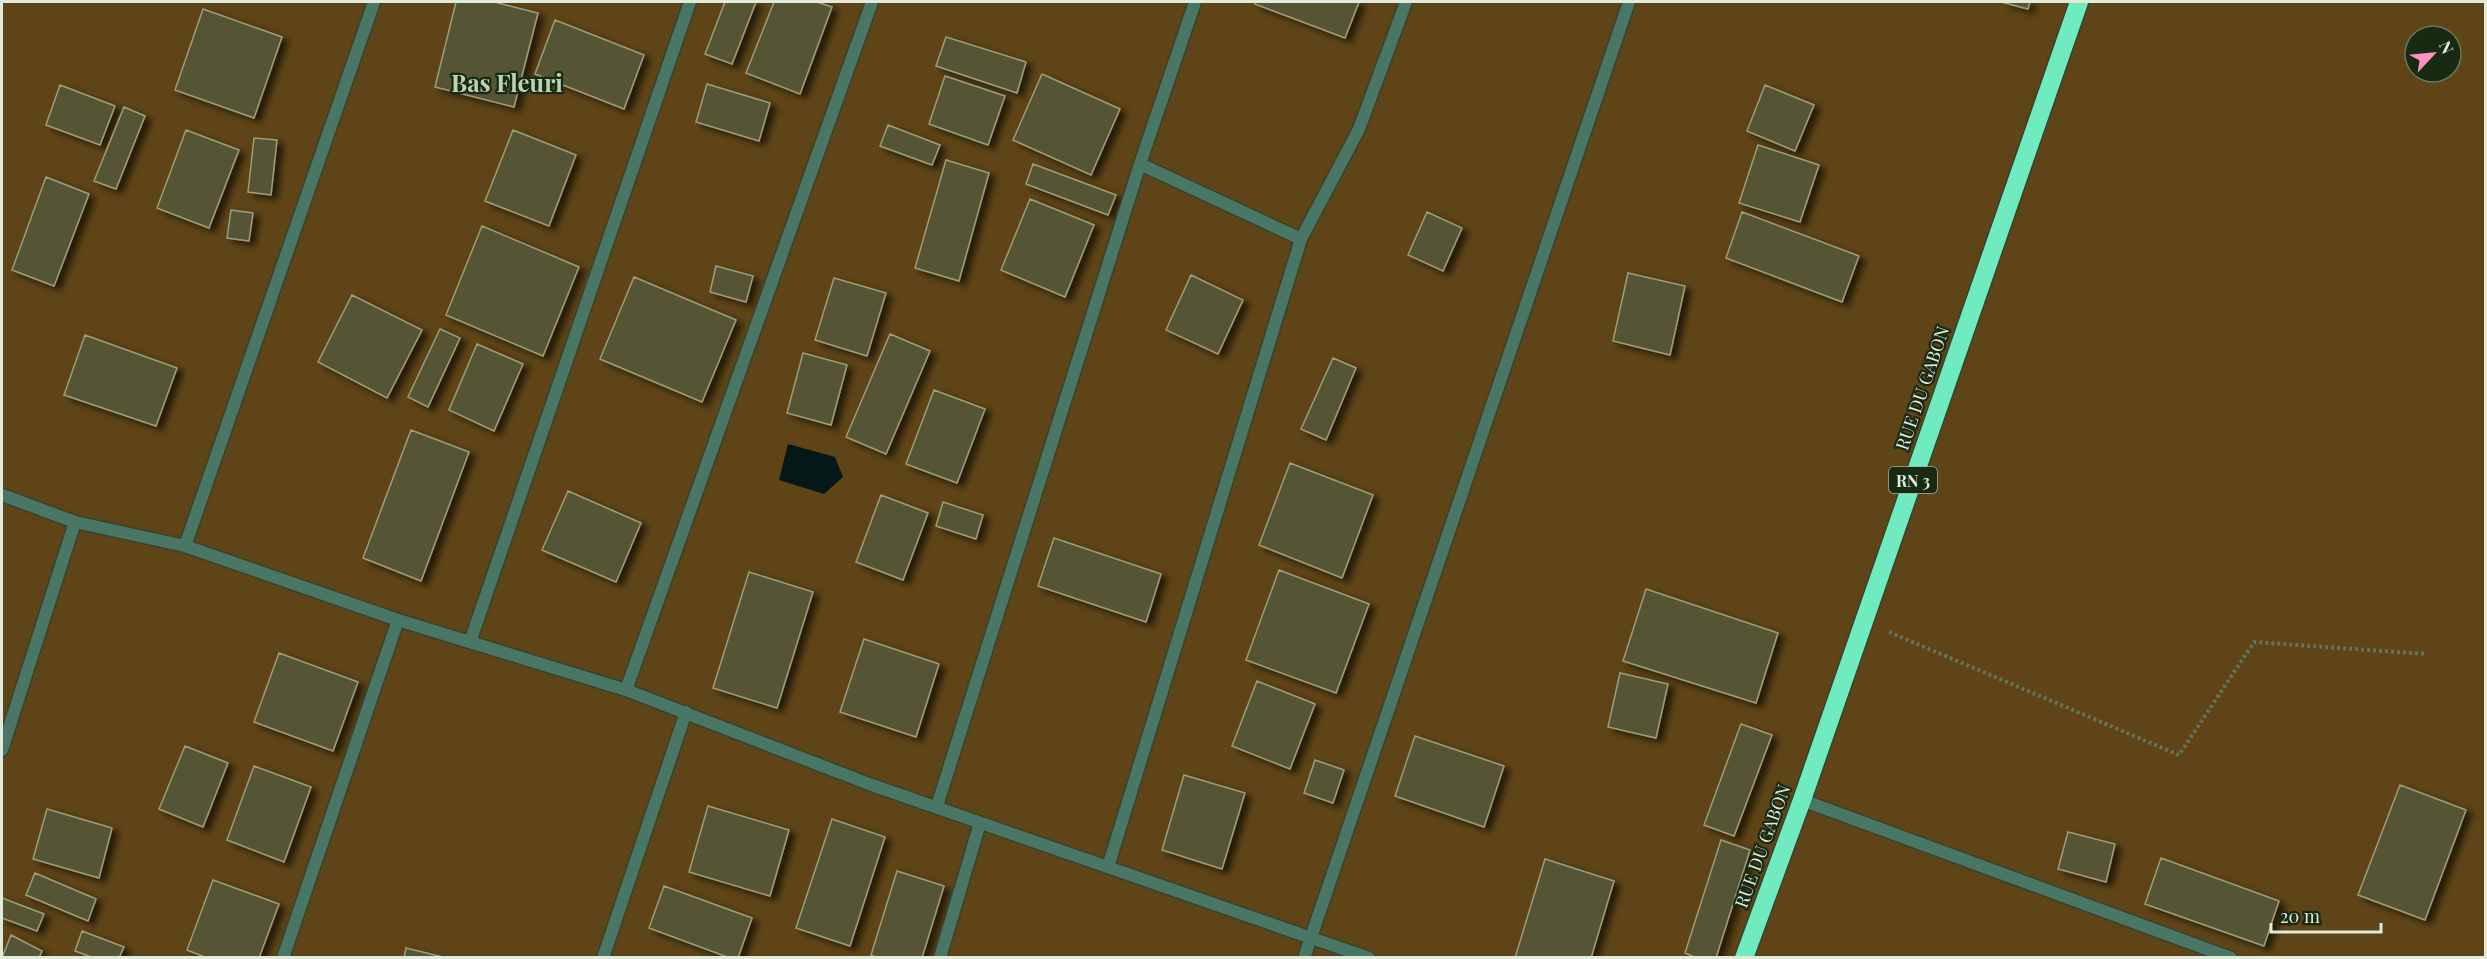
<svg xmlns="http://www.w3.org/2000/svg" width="2487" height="959" font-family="'Playfair Display',serif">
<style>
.green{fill:#5e4416;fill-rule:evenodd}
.water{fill:#051818}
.building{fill:#555434;stroke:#9d9d7a;stroke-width:1.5;filter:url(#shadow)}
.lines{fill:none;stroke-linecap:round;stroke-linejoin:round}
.street-casing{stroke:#35452e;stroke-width:15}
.highway-casing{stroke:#35452e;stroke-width:21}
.path{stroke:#65735e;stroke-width:4;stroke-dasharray:3 3;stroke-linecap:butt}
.street{stroke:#4a7765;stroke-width:12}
.highway{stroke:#70ebbf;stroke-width:18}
.labels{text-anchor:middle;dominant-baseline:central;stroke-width:4.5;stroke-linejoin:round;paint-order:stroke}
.shield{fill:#192a12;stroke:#a4b19f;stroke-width:1.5}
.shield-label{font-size:16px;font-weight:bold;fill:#e0ebdb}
.street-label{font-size:18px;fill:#e0ebdb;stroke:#192a12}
.district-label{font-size:24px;font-weight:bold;fill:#bcd3b4;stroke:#192a12}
</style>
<defs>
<filter id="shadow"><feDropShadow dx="6" dy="4" stdDeviation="3" flood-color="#0009"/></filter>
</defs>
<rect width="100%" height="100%" fill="#192a12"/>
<!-- green -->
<path class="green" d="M2,2H2485V957H2ZM2415,36H2451V72H2415Z"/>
<!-- water -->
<path class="water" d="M788,444L835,457L843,477L824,494L779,480Z"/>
<!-- building -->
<path class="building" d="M456,2H494L538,13L514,107L435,87Z
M725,2H756L732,64L705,54Z
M774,2H817L832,7L800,94L746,73Z
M1256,2H1359L1345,38L1255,4Z
M2001,2H2030L2028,9Z
M203,9L282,37L254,118L175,90Z
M555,20L644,55L624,109L535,74Z
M946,37L1026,62L1017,93L936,66Z
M1042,74L1120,109L1091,175L1013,140Z
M945,76L1005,96L988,145L929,124Z
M707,84L770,103L759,141L696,122Z
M60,85L115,106L100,145L46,125Z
M1765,85L1814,105L1795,151L1747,131Z
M124,107L145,116L116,189L94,181Z
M888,125L940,145L932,165L880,146Z
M186,130L239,150L209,228L157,208Z
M513,130L576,155L549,226L485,201Z
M254,138L277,140L271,195L248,192Z
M1758,145L1819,165L1800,222L1739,203Z
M946,160L989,173L959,281L915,268Z
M1033,164L1116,195L1108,215L1026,184Z
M46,177L89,194L54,286L12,270Z
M1030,199L1094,225L1065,297L1001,270Z
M231,210L253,213L249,241L227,238Z
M1427,212L1462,228L1443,271L1408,255Z
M1742,212L1859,256L1842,302L1726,258Z
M482,226L579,267L543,356L446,315Z
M716,266L753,276L746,302L710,292Z
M1628,273L1685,286L1670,355L1613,341Z
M1191,275L1243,300L1218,354L1166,330Z
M634,277L736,320L702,402L600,359Z
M834,278L886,293L867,356L815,340Z
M352,295L422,330L387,398L318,362Z
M440,329L460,338L428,407L408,397Z
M890,334L930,351L886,454L846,437Z
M85,335L177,368L156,426L64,395Z
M477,344L523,364L494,431L449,410Z
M803,353L847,365L831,425L787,413Z
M1333,358L1356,368L1326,440L1301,429Z
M934,390L985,409L957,483L906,464Z
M411,430L469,452L421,581L363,558Z
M1290,463L1373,495L1342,578L1259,545Z
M568,491L641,523L616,582L542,550Z
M881,495L928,513L903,580L856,562Z
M943,502L983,515L976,539L936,526Z
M1054,538L1161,574L1146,622L1038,586Z
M1279,570L1369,604L1336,693L1246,660Z
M749,572L813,592L777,708L713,688Z
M1646,589L1778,633L1756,703L1623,661Z
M864,639L939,664L916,737L840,712Z
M279,653L358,682L333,751L254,722Z
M1620,673L1668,684L1656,738L1608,727Z
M1257,681L1315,704L1290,769L1232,746Z
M1741,724L1772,735L1734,836L1704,825Z
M1415,736L1504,766L1484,827L1395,796Z
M185,746L228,763L203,827L159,809Z
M1315,760L1344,770L1333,803L1304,793Z
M254,766L311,787L284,862L227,840Z
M1184,775L1245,793L1222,869L1162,850Z
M2400,785L2466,810L2425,920L2358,895Z
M708,806L789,830L770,896L689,872Z
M47,809L112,828L99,878L33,859Z
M832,819L885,837L850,946L796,928Z
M2068,832L2115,844L2106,882L2058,869Z
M1721,840L1750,850L1716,958H1697L1685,953Z
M2161,858L2279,901L2264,946L2145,904Z
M1545,859L1614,881L1591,958H1515Z
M897,871L944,886L922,958H878L871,955Z
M35,873L96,899L88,921L26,895Z
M213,880L279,904L259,958H207L187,950Z
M664,886L752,918L738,958H730L649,928Z
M2,898L44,914L37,931L2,918Z
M82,931L124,947L119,958H94L75,951Z
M11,935L42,951L39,958H2Z
M406,948L447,958H404Z"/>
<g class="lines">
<defs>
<path id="street" d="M1301,239L1359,129L1406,2
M2,495L75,522L185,546L398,620L626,690L869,784L1369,958
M185,546L374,2
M470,642L690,2
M626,690L872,2
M2,750L75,522
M1802,800L2231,958
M937,806L1140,164L1195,2
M1108,867L1301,239L1140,164
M283,958L398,620
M603,958L686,712
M940,958L980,823
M1304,958L1629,2"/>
<path id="highway" d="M1744,958L1802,800L2079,2"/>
</defs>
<!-- street casing -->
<use href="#street" class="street-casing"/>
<!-- highway casing -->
<use href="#highway" class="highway-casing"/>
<!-- path -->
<path class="path" d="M1889,632L2179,755L2254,642L2427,654"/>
<!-- street -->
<use href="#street" class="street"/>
<!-- highway -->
<use href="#highway" class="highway"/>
</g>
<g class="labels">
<!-- shield labels -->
<rect class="shield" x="1889" y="467" width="48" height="26" rx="4.5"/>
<g class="shield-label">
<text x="1913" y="480">RN 3</text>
</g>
<!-- street labels -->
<g class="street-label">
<text transform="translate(1922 388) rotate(-71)">RUE DU GABON</text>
<text transform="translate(1762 846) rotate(-70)">RUE DU GABON</text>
</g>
<!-- district labels -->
<g class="district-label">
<text x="507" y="82">Bas Fleuri</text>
</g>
</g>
<!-- border -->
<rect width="2487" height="959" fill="none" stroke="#e0ebdb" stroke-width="6"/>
<!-- north arrow -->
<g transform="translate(2433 54) rotate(64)"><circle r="28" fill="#192a12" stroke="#697762" stroke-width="1.5"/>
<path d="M0-4.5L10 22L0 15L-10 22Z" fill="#fb8fc6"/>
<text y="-9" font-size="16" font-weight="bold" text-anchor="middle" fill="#e0ebdb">N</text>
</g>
<!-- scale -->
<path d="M2271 923v9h110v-9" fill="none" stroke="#e0ebdb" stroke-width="3"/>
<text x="2280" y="923" font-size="18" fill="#e0ebdb" stroke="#192a12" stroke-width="4.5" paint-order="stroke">20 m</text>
</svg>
